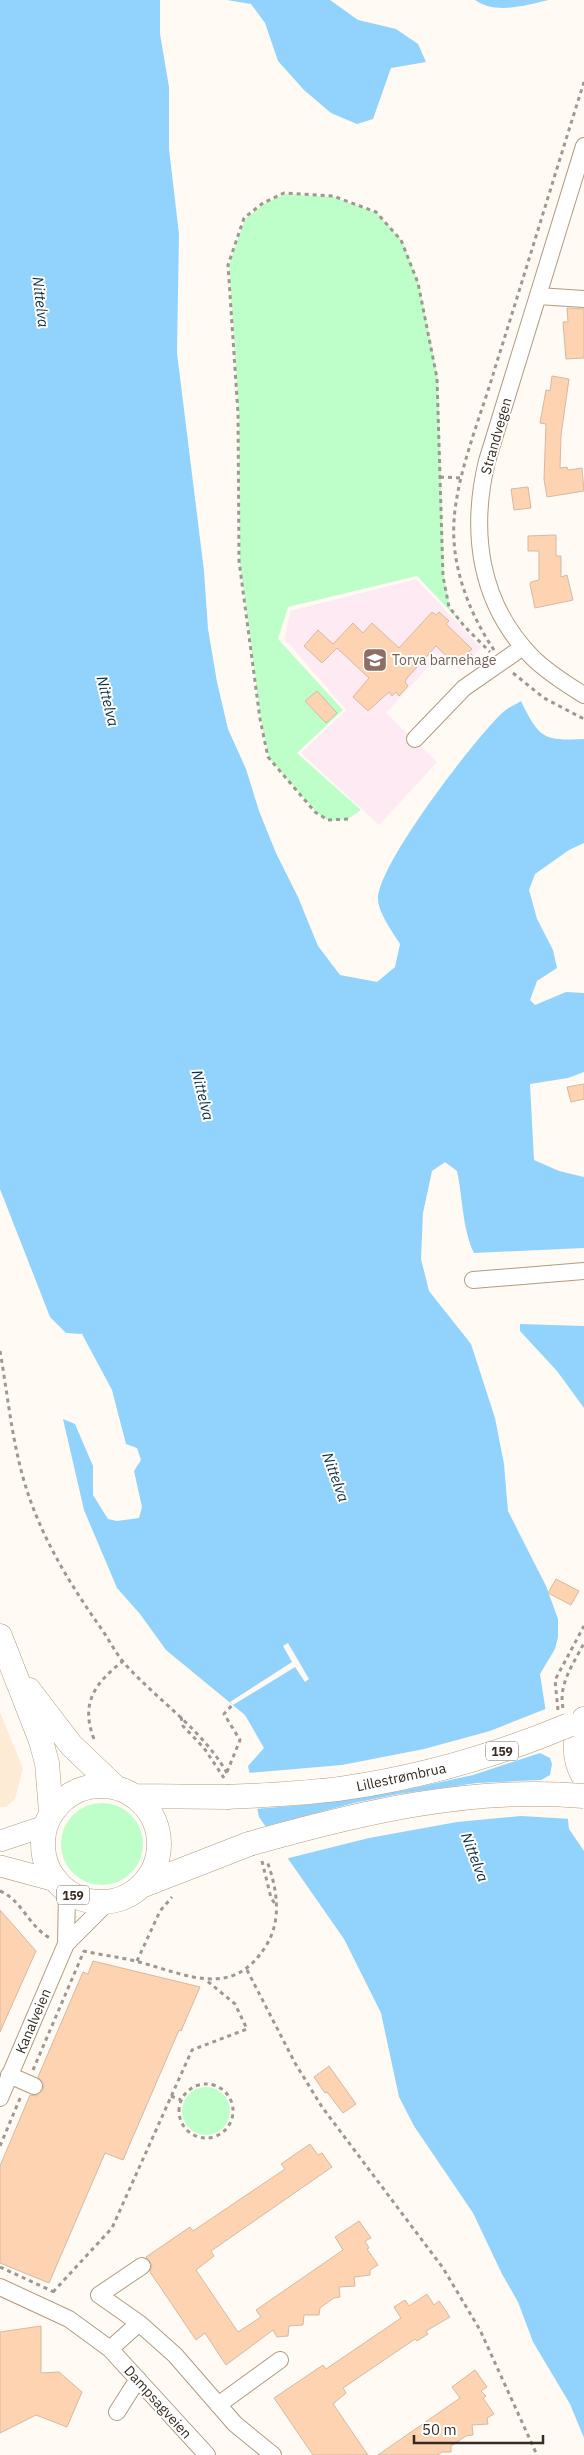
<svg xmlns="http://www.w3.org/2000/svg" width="584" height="2455" font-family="'IBM Plex Sans',sans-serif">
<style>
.built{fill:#fdebd6}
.education{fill:#feeaf3}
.green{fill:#befec9}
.water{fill:#92d3fd}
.pier{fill:#fffaf4}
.building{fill:#fed3b1;stroke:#d6b9a1}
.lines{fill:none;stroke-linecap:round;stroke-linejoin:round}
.minor-casing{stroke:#b29b7f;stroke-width:18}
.major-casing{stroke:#b29b7f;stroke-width:22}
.highway-casing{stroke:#b29b7f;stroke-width:25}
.path{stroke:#a09890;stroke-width:3;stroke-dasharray:4 4;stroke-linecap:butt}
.minor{stroke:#fff;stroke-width:16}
.major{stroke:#fff;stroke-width:21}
.highway{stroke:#fff;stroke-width:24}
.highway-bridge-casing{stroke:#b29b7f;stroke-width:25;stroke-linecap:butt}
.highway-bridge{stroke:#fff;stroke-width:24}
.labels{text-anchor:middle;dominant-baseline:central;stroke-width:4;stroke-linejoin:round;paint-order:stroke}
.shield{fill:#fff;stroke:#726b63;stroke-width:1}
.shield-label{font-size:12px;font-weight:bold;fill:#352b20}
.street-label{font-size:14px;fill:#352b20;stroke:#fff}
.education-label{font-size:14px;fill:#785e54;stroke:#fff;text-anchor:start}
.water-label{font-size:15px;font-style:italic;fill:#0b3146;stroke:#fff}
</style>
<rect width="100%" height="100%" fill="#fffaf4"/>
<!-- built -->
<path class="built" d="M0,1712L23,1769L15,1799L6,1807H0Z"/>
<!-- education -->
<path class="education" d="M416,579L481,648L459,670L441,653L386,713L437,762L379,825L301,753L346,710L285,639L290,611Z"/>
<!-- green -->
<path class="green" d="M285,194L334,197L377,213L402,241L419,284L438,379L444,577L450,608L466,628L417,576L288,607L278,639L343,710L297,753L361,810L348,819L329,821L316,812L269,758L261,720L240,562L239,414L229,265L245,219L264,204Z
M61 1844a41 41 0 1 1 82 0a41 41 0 1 1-82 0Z
M182 2111a24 24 0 1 1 48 0a24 24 0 1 1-48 0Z"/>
<!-- water -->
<path class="water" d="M0,0H160V34L169,87V149L179,234L177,353L204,571L208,629L217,682L228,729L246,769L259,811L276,853L298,897L318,946L340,975L377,982L395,967L400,944C393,933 378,912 378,899C378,864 474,740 502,713C507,708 515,705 521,701C539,738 543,741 584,739V843L569,850L535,874L529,890L537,919L553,950L557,968L537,981L530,1000L535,1005L566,992L584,993V1072L568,1078L530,1084L534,1160L559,1171L584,1177V1248L474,1253C462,1228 463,1198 457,1171L445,1162L432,1171L423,1213L421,1259L429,1291L471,1344L495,1418L504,1464L508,1511L546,1586L558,1619V1637L555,1649L540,1674L556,1777L567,1810L569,1829L584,1851V2438L570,2404L533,2342L518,2302L502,2274L473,2213L414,2126L399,2097L381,2013L344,1939L259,1817L248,1766L264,1748L245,1715L166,1650L140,1614L117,1588L84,1510L63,1419L75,1424L93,1466V1495L108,1519L117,1521L139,1518L142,1507L134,1471L141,1460L137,1448L126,1444L112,1390L82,1334L66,1333L50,1317L0,1189Z
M227,0H330L358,20L396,29L418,44L426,62L391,68L373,119L357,124L331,113L304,90L278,61L265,23L251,4Z
M475,0H549C526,5 496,15 475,0Z
M520,1324L584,1326V1408L557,1371L520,1331Z"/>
<!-- pier -->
<path class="pier" d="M288,1643L309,1679L305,1682L295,1667L233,1705L230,1702L292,1662L283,1646Z
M548,1708L559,1776L570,1809L571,1819L521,1816L457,1822L369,1838L285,1859L263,1827L354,1803L399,1794L477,1783L541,1780L550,1775L552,1764L550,1758L540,1753L473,1775L400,1791L314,1804L255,1809L247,1773L342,1765L424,1749L490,1731Z"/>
<!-- building -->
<path class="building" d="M567,308L584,309V358L566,359L563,322H568Z
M552,376L569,379L561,435L560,468L567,467L568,470L582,468L584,491L547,497L544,479L546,424L540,423L546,390L550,391Z
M528,487L531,508L514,510L511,489Z
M556,535V556H561V577L567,575L573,600L535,608L530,584L531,582L539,580V551H528V536Z
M432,612L436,615L439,612L449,621L446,624L472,649L469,652L473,656L464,666L460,662L457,666L436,646L407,678L405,682L408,686L399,696L396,692L392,696L389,692L368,711L353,697L369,678L337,648L322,663L304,646L318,630L333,644L353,623L363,633L372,623L399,648Z
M317,691L337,713L326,723L305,701Z
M584,1084V1099L571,1102L567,1087Z
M556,1579L579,1591L571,1605L548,1593Z
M0,1910L36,1951L0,2032Z
M93,1961L200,1987L181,2031L179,2030L123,2160L105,2153L49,2283L0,2263V2166L30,2095L36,2096L43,2090L44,2084L38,2077L83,1972L88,1974Z
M329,2066L356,2104L343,2113L327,2092L325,2093L314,2077Z
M310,2144L318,2155L322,2153L332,2167L211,2251L214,2256L196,2270L238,2332L261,2317L256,2310L343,2250L335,2237L359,2221L371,2238L365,2241L369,2248L367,2249L378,2265L370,2270V2275L354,2277L355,2286L339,2287L340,2297L334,2298L320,2308L319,2315H304L303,2325L289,2326L288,2336L277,2337L273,2330L226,2365L205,2333L196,2340L150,2272L152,2265L146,2257L190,2227L193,2231L285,2169L281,2164Z
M427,2294L434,2305L439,2301L450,2317L426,2331L428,2334L417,2341L415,2339L343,2388L346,2393L333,2404L368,2455H313L274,2398L323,2365L326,2369L401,2318L394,2307L405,2300L409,2306Z
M41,2326V2373L59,2372L82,2392L67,2427L36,2415L0,2433V2332Z
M475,2370L487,2387L481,2391L486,2396L483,2398L494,2414L487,2418L488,2424L472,2425L473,2435L466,2436L451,2446V2452H442L438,2455H378L460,2398L452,2387Z"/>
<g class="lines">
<defs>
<path id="minor" d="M584,146L487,461C470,531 479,603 532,657C547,672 566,684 584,695
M538,296L584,299
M415,739L464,688L523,647
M473,1280L584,1271
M66,1944L67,1891
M9,2075L34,2086
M0,2098L66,1944L108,1902
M142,2266L99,2295L139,2323L175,2355L235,2424L273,2455
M0,2287L69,2319L110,2349L207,2455
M110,2349L139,2323
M218,2405L280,2360
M117,2412L138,2379"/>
<path id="major" d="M0,1841L45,1826
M0,1866L56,1881"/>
<path id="highway" d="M0,1636L41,1741L47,1763L51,1812
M29,1690L71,1745L115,1787
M584,1719C573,1737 573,1759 584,1777
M43 1844a58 58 0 1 1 116 0a58 58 0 1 1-116 0Z
M136,1796L227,1797
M141,1886L249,1844"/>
</defs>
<!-- minor casing -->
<use href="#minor" class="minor-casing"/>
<!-- major casing -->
<use href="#major" class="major-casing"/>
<!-- highway casing -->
<use href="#highway" class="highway-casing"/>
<!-- path -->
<path class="path" d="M440,477L462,478
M494,650C469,613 451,566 454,521C457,472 481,416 495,368C525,273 554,177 584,82
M513,673L544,698L584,719
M348,819L328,820L315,812L268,757L260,719L239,561L238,413L228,265L244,218L263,203L284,193L333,196L376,212L401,240L418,283L437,378L443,576L449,607L465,627L490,652
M0,1351C7,1391 11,1431 21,1470C36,1529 68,1582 103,1631C110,1642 116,1653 124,1663C158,1701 201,1728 227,1773
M563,1708C558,1684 574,1663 584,1643
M558,1710L555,1680L584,1626
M181,1717L183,1726L204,1748L224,1778
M94,1739C80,1703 95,1683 123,1661
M227,1772L240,1740L224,1714L234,1703
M262,1861L271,1898L276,1905
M0,1891C22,1900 29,1927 50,1938
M83,1951C101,1955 121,1957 139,1962C188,1975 234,2000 267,1944C282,1919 277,1888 267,1861
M137,1961L160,1911L172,1897
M247,1970L295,2063L322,2107L443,2268L480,2330L537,2455
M33,2070L84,1951
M179 2111a27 27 0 1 1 54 0a27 27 0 1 1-54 0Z
M171,2096L181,2100
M0,2146L21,2096
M0,2267L54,2292
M53,2292L112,2228L192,2050L247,2029L235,2004L206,1980"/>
<!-- minor -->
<use href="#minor" class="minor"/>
<!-- major -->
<use href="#major" class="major"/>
<!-- highway -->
<use href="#highway" class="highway"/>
<defs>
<path id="highway-bridge" d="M227,1797C266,1795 306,1794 345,1788C422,1777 497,1755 569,1725
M249,1844C358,1813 470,1786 584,1796"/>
</defs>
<!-- highway-bridge casing -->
<use href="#highway-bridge" class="highway-bridge-casing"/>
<!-- highway-bridge -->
<use href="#highway-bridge" class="highway-bridge"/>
</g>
<!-- icons -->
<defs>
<symbol id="school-square" viewBox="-11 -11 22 22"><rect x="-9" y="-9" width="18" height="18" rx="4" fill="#8d6e63" stroke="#fff"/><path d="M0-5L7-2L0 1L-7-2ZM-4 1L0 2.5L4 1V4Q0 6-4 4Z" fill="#fff"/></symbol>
</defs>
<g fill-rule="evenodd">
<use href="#school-square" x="361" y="646" width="28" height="28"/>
</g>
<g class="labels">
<!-- shield labels -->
<g class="shield">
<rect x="486" y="1741.5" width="32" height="19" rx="4"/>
<rect x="57" y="1885.5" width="32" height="19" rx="4"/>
</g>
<g class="shield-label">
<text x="502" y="1751">159</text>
<text x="73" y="1895">159</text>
</g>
<!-- street labels -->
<g class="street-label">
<text transform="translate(496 436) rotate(-74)">Strandvegen</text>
<text transform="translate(401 1777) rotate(-12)">Lillestrømbrua</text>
<text transform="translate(33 2021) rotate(-67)">Kanalveien</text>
<text transform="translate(158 2402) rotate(48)">Dampsagveien</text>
</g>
<!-- education labels -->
<g class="education-label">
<text x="392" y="660">Torva barnehage</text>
</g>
<!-- water labels -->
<g class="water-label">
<text transform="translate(41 302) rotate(83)">Nittelva</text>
<text transform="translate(108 701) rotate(76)">Nittelva</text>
<text transform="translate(203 1095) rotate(76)">Nittelva</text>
<text transform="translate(336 1477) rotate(70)">Nittelva</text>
<text transform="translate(475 1857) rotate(69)">Nittelva</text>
</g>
</g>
<!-- scale -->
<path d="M414 2435v8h129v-8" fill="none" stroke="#352b20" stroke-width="2.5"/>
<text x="422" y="2435" font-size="15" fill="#352b20" stroke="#ffffff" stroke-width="4" paint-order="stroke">50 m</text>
</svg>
